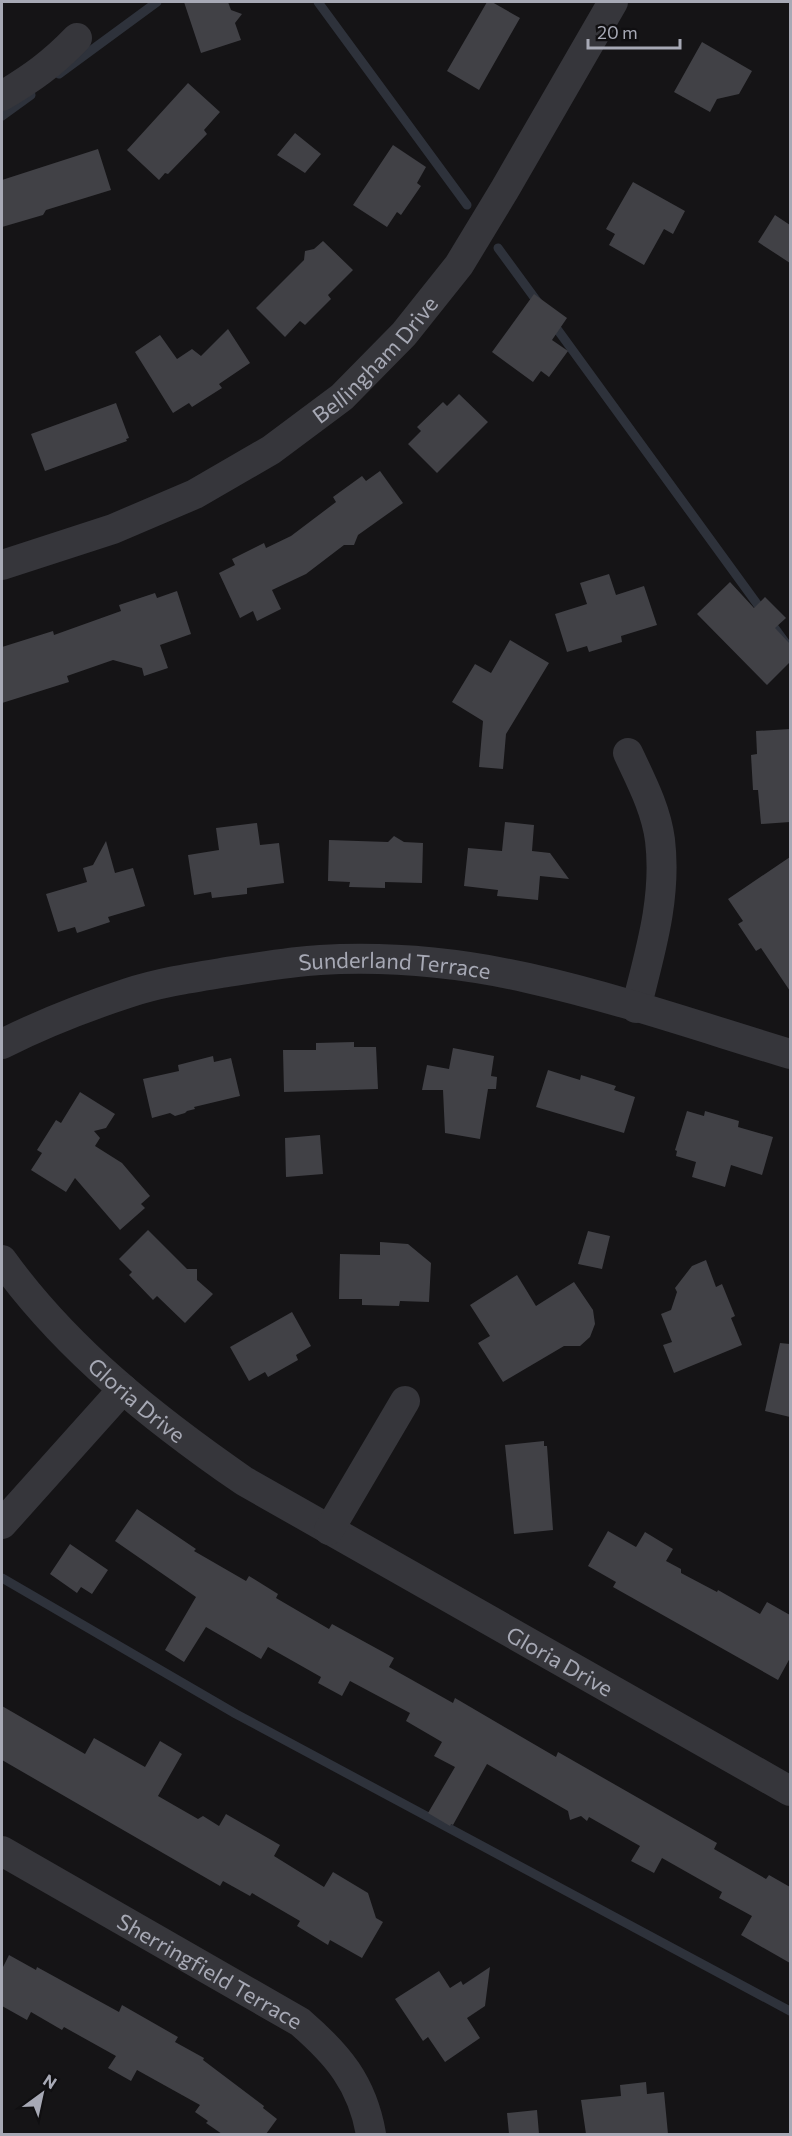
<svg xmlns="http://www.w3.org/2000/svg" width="792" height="2136" font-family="Commissioner,sans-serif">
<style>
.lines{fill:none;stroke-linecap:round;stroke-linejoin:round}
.stream{stroke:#2e323b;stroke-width:9}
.building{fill:#414146}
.street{stroke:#36363b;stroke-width:30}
.labels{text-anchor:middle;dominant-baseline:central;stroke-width:6;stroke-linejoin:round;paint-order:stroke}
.street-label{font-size:22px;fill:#a7a9b5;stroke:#100f11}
</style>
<rect width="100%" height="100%" fill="#151416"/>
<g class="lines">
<!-- stream -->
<path class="stream" d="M318,2L467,205
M59,74L157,2
M2,116L31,95
M498,248L539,304
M552,322L790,649
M2,1578L236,1714L790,2011"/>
</g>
<!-- building -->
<path class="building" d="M184,2H228L231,10L242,14L235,23L241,40L201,53Z
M487,2H492L520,18L479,90L447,71Z
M702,42L752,71L739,94L717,99L710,112L674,92Z
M188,83L220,112L204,130L207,134L168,174L165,173L159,180L127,150Z
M295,133L321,154L305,173L277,155Z
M393,145L426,167L417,183L421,186L401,215L397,212L387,227L353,205Z
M98,149L111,190L46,210L43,215L2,227V180Z
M633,182L685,211L673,234L664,229L644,265L609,245L615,234L606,229Z
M775,215L790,225V263L758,242Z
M323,241L353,270L328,295L331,299L305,325L300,321L285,337L256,308L304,260L305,251L314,249Z
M534,294L567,318L552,340L568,351L549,377L541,371L533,382L492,352Z
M228,329L250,363L219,384L222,388L192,407L189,403L173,413L135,352L160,335L177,359L192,349L201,356Z
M459,394L488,422L437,473L408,444L421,431L417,427L443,402L447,406Z
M116,403L129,438L126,439L127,441L45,471L31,434Z
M380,471L403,503L358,535L354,545H344L306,574L272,590L281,609L257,621L253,611L240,618L219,573L235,565L232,559L264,543L266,548L291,536L336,502L333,497L362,476L366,481Z
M609,574L616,595L644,586L657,625L621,636L622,642L589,652L587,646L567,652L555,614L587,604L580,583Z
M730,582L754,608L765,597L786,618L775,628L790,644V662L767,685L697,614Z
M177,591L191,634L160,645L168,668L144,676L142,668L113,660L67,676L69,682L2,703V647L53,631L54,635L121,611L119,605L155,593L157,598Z
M510,640L549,663L506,734L503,769L479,767L483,721L452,702L475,664L491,673Z
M790,729V822L761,824L758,790H753L751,755L757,754L756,731Z
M505,822L534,825L532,851L550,853L569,879L540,876L538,900L497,896L498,890L464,886L468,848L502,851Z
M257,823L260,845L279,843L284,883L247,888V894L212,898L211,892L194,895L188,855L219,850L216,828Z
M394,836L404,842L423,843L422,883L385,882V888L349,887L350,882L328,881L329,840L388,842Z
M106,841L115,873L133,868L145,906L108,917L110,922L77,933L75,927L58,932L46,894L87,882L83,868L93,865Z
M790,857V991L761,948L756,951L738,924L743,921L728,899Z
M354,1042V1047H376L378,1089L284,1092L283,1050H316V1043Z
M453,1048L494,1056L491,1076L497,1077L496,1089H488L480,1139L445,1133L443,1090H422L427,1065L449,1069Z
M213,1056L214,1062L231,1058L240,1096L194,1107L195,1109L187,1111L185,1113L175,1116L170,1113L152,1118L143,1079L179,1071L178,1065Z
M548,1070L580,1080L581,1075L616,1086L614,1090L635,1097L624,1133L536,1107Z
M80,1092L115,1114L106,1128L94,1131L100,1138L95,1146L122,1163L150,1196L141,1204L145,1208L120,1230L75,1178L66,1192L31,1170L42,1153L37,1150L56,1120L61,1123Z
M687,1111L704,1116L705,1111L739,1121L738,1127L773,1137L762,1175L731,1165L725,1187L692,1177L696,1162L676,1156L677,1151L675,1150Z
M320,1135L323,1174L286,1177L285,1138Z
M148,1230L187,1269H197V1280L213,1294L185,1323L157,1296L153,1300L129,1275L132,1272L119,1259Z
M588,1231L610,1236L602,1269L578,1264Z
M380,1242L408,1244L431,1263L429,1302L400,1301L399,1306L362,1305V1299H339L340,1254L380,1255Z
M706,1260L716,1287L722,1284L735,1316L731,1318L742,1345L674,1373L663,1345L672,1342L661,1314L671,1310L677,1292L675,1288L692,1266Z
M517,1275L536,1306L574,1282L593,1310L595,1324L590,1337L580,1346H564L503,1382L478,1343L490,1336L470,1305Z
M292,1312L311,1346L296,1355L298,1360L268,1377L265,1372L249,1381L230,1347Z
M780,1343L790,1344V1417L765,1411Z
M544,1441V1446H547L553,1530L514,1534L505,1445Z
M137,1509L196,1549L194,1551L246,1581L249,1576L278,1594L276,1598L329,1629L332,1624L394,1658L389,1667L453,1703L455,1698L556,1757L558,1752L717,1843L714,1849L766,1879L769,1875L790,1887V1963L741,1935L752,1916L719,1898L722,1892L662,1858L654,1873L631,1861L640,1846L589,1817L587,1821L581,1816L570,1820L568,1811L487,1764L453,1825L451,1824L450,1826L428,1813L455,1767L434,1756L442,1742L406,1721L410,1713L350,1681L342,1696L318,1683L321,1677L268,1647L261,1659L206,1627L184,1662L165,1650L196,1597L115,1541Z
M608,1531L636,1547L645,1532L673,1549L666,1561L681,1569V1573L717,1592L718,1590L760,1614L767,1602L790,1615V1658L778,1680L613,1587L616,1582L588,1566Z
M70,1544L108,1570L92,1594L81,1587L77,1593L50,1574Z
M2,1706L85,1754L94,1738L145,1767L160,1741L182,1754L158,1796L198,1819L203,1816L219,1826L226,1814L280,1845L274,1856L324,1887L333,1872L368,1893L376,1918L383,1922L362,1958L330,1940L328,1945L297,1926L300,1921L252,1893L250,1896L223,1881L220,1886L2,1760Z
M9,1955L36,1970L37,1967L119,2012L122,2005L178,2037L175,2042L204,2058L203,2060L264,2106L263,2108L277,2119L266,2134H222L206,2123L208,2121L195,2112L200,2105L137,2070L131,2081L108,2068L116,2056L64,2027L62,2030L31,2012L27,2020L2,2006V1969Z
M490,1967L485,2006L467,2018L480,2038L445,2062L428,2037L423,2041L395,1999L439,1971L450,1988L461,1981L463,1985Z
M646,2082L647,2094L664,2092L668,2134H586L581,2100L621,2096L620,2085Z
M537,2110L539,2134H509L507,2113Z"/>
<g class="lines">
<!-- street -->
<g class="street">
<path d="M2,96C32,78 52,64 77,38"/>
<path id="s1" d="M2,565L113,529L195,494L271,450L342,397L404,334L459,265L505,189L613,2"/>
<path d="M628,753C641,781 656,809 660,840C667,898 650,952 636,1008"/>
<path id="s2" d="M2,1044C42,1024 85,1007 128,993C158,983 190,978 221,973C254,968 287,962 320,960C389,956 461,963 528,978C617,998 704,1028 790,1054"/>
<path id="s3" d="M2,1260C66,1349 154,1419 244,1481L790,1791"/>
<path d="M2,1524L123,1389"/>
<path d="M329,1530L405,1401"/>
<path id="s4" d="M2,1851L300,2022C338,2055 362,2083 371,2134"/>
</g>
</g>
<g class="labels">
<!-- street labels -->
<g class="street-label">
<text stroke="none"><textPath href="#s1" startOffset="432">Bellingham Drive</textPath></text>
<text stroke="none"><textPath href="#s2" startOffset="406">Sunderland Terrace</textPath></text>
<text stroke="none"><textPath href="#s3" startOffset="195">Gloria Drive</textPath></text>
<text stroke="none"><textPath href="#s3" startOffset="693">Gloria Drive</textPath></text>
<text stroke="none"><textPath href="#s4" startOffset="240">Sherringfield Terrace</textPath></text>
</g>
</g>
<!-- border -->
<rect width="792" height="2136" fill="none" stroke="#a7a9b5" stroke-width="6"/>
<!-- north arrow -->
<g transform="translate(42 2094) rotate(33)" stroke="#100f11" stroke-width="4.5" paint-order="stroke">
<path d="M0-4.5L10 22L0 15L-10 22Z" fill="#a7a9b5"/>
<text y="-9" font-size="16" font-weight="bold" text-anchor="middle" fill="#a7a9b5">N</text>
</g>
<!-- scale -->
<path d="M588 39v9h92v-9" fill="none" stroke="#a7a9b5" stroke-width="3"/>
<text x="597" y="39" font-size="18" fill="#a7a9b5" stroke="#100f11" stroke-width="4.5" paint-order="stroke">20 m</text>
</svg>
